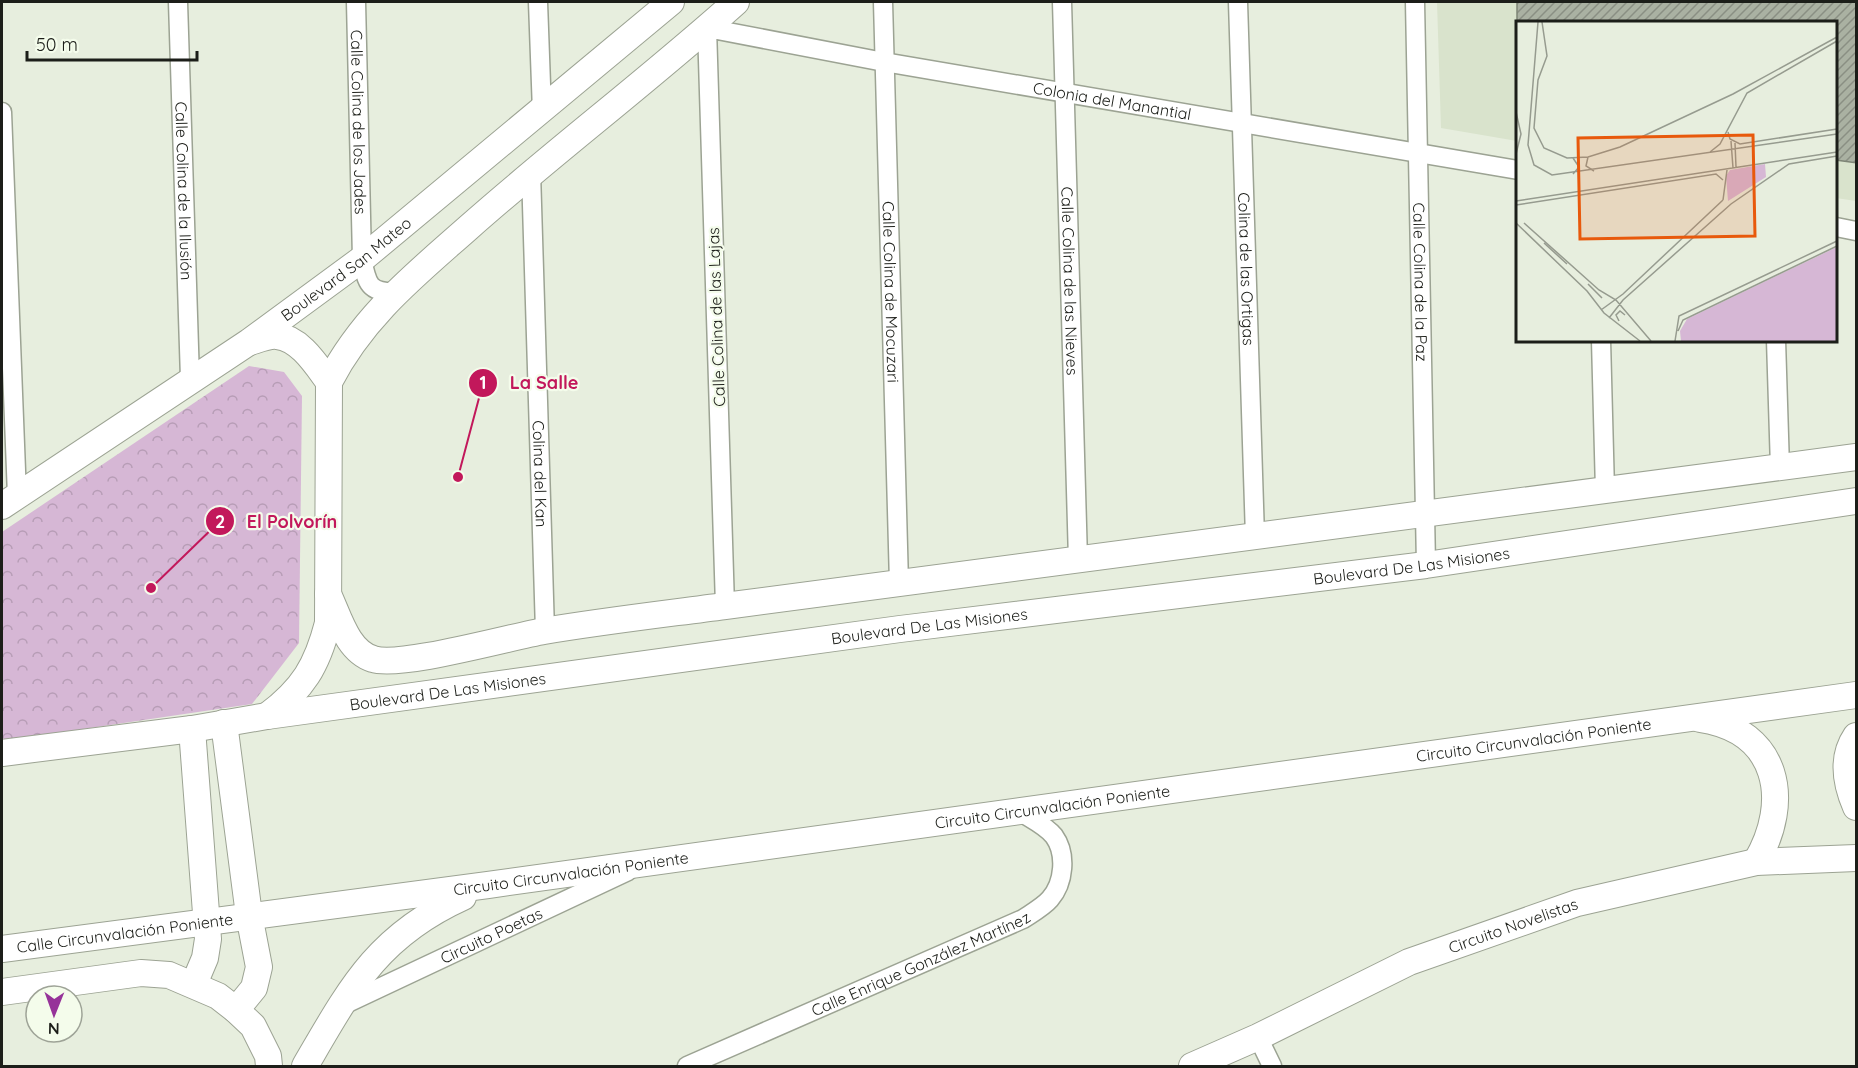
<svg xmlns="http://www.w3.org/2000/svg" width="1858" height="1068" font-family="Quicksand,sans-serif">
<style>
.built{fill:#d9e3cc}
.park{fill:url(#park-crowns)}
.building{fill:url(#building-hatch);stroke:#7e8576;stroke-width:1.5}
.lines{fill:none;stroke-linecap:round;stroke-linejoin:round}
.street-casing{stroke:#9ca393;stroke-width:21}
.secondary-casing{stroke:#9ca393;stroke-width:28}
.street{stroke:#fff;stroke-width:18}
.secondary{stroke:#fff;stroke-width:26}
.labels{text-anchor:middle;dominant-baseline:central;stroke-width:4.5;stroke-linejoin:round;paint-order:stroke}
.street-label{font-size:16px;fill:#1c1e19;stroke:#f4fceb}
.inset-road{fill:none;stroke:#969b8f;stroke-width:1.5}
.view{fill:#e8590c;fill-opacity:0.15;stroke:#e8590c;stroke-width:3}
.inset-edge{fill:none;stroke:#1c1e19;stroke-width:3}
.leader{fill:none;stroke:#c2185b;stroke-width:2}
.callout-dot{fill:#c2185b;stroke:#f4fceb;stroke-width:2}
.mark-label{font-size:18px;text-anchor:middle;font-weight:bold;fill:#fff}
.callout-label{font-size:18px;text-anchor:middle;font-weight:bold;fill:#c2185b;stroke:#f4fceb;stroke-width:4.5;stroke-linejoin:round;paint-order:stroke}
</style>
<defs>
<pattern id="park-crowns" width="20" height="18" patternUnits="userSpaceOnUse" patternTransform="scale(1.5)"><rect width="20" height="18" fill="#d6b7d5"/><path d="M2 6a3 3 0 1 1 6 0M12 15a3 3 0 1 1 6 0" fill="none" stroke="#b79db6"/></pattern>
<pattern id="building-hatch" width="6" height="6" patternUnits="userSpaceOnUse" patternTransform="scale(1.5)"><rect width="6" height="6" fill="#aab1a2"/><path d="M-1 1l2-2M0 6l6-6M5 7l2-2" fill="none" stroke="#8a8f83"/></pattern>
</defs>
<rect width="100%" height="100%" fill="#e7eede"/>
<!-- built -->
<path class="built" d="M1437,2H1856V201L1836,198V22H1518L1517,141L1441,128Z"/>
<!-- park -->
<path class="park" d="M249,366L284,372L302,396L299,643L252,704L2,741V532Z"/>
<!-- building -->
<path class="building" d="M1517,2H1857V163L1836,160V22H1517Z"/>
<g class="lines">
<defs>
<g id="street">
<path id="s1" d="M178,2L190,379"/>
<path id="s2" d="M356,2L362,259C367,284 369,293 396,292"/>
<path d="M538,2L542,112"/>
<path id="s3" d="M883,2L899,583"/>
<path id="s4" d="M1062,2L1078,560"/>
<path id="s5" d="M1238,2L1255,537"/>
<path id="s6" d="M1415,2L1426,565"/>
<path d="M2,112L17,496"/>
<path id="s7" d="M531,172L545,631"/>
<path d="M1836,227L1856,231"/>
<path d="M1601,340L1605,491"/>
<path d="M1776,340L1780,468"/>
<path id="s8" d="M725,606L707,28L884,62L1518,170"/>
<path id="s9" d="M341,1006L628,871"/>
<path d="M1258,1037L1272,1066"/>
<path id="s10" d="M687,1066L1023,919C1032,913 1043,907 1050,899C1064,883 1067,854 1054,836C1045,825 1031,819 1019,811"/>
</g>
<g id="secondary">
<path d="M250,342C257,340 269,335 277,336C300,338 317,366 329,382L328,623C317,666 303,689 267,716"/>
<path d="M329,382C363,316 415,275 468,228C556,150 649,80 736,2"/>
<path id="s11" d="M2,506L249,342L362,259L671,2"/>
<path d="M328,594C339,617 347,651 373,659C400,668 510,637 544,631C604,621 665,614 725,606L1856,457"/>
<path d="M1700,719C1779,731 1792,801 1756,862"/>
<path d="M224,723L249,915L259,967L254,988L236,1010"/>
<path d="M192,729L208,939L205,958L194,984"/>
<path d="M1856,736C1841,758 1846,784 1856,807"/>
<path id="s12" d="M2,753L192,729L267,716L900,629L1426,565L1856,501"/>
<path id="s13" d="M2,949L488,885L1856,695"/>
<path d="M2,992L141,973L169,975L218,996L236,1010L253,1026L268,1056L269,1066"/>
<path d="M305,1066C350,989 377,936 463,897"/>
<path id="s14" d="M1192,1066L1258,1037L1409,962L1577,903L1756,862L1856,858"/>
</g>
</defs>
<!-- street casing -->
<use href="#street" class="street-casing"/>
<!-- secondary casing -->
<use href="#secondary" class="secondary-casing"/>
<!-- street -->
<use href="#street" class="street"/>
<!-- secondary -->
<use href="#secondary" class="secondary"/>
</g>
<g class="labels">
<!-- street labels -->
<g class="street-label">
<text stroke="none"><textPath href="#s8" startOffset="990">Colonia del Manantial</textPath></text>
<text stroke="none"><textPath href="#s2" startOffset="120">Calle Colina de los Jades</textPath></text>
<text stroke="none"><textPath href="#s1" startOffset="189">Calle Colina de la Ilusión</textPath></text>
<text stroke="none"><textPath href="#s11" startOffset="418">Boulevard San Mateo</textPath></text>
<text stroke="none"><textPath href="#s5" startOffset="267">Colina de las Ortigas</textPath></text>
<text stroke="none"><textPath href="#s4" startOffset="279">Calle Colina de las Nieves</textPath></text>
<text stroke="none"><textPath href="#s6" startOffset="280">Calle Colina de la Paz</textPath></text>
<text stroke="none"><textPath href="#s3" startOffset="290">Calle Colina de Mocuzari</textPath></text>
<text transform="translate(716 317) rotate(-92)">Calle Colina de las Lajas</text>
<text stroke="none"><textPath href="#s7" startOffset="302">Colina del Kan</textPath></text>
<text stroke="none"><textPath href="#s12" startOffset="1422">Boulevard De Las Misiones</textPath></text>
<text stroke="none"><textPath href="#s12" startOffset="936">Boulevard De Las Misiones</textPath></text>
<text stroke="none"><textPath href="#s12" startOffset="450">Boulevard De Las Misiones</textPath></text>
<text stroke="none"><textPath href="#s13" startOffset="1546">Circuito Circunvalación Poniente</textPath></text>
<text stroke="none"><textPath href="#s13" startOffset="1060">Circuito Circunvalación Poniente</textPath></text>
<text stroke="none"><textPath href="#s13" startOffset="574">Circuito Circunvalación Poniente</textPath></text>
<text stroke="none"><textPath href="#s14" startOffset="351">Circuito Novelistas</textPath></text>
<text stroke="none"><textPath href="#s13" startOffset="124">Calle Circunvalación Poniente</textPath></text>
<text stroke="none"><textPath href="#s9" startOffset="166">Circuito Poetas</textPath></text>
<text stroke="none"><textPath href="#s10" startOffset="255">Calle Enrique González Martínez</textPath></text>
</g>
</g>
<!-- overview -->
<g transform="translate(1516 21)">
<rect width="321" height="321" fill="#e7eede"/>
<path d="M249,143L250,156L212,180L210,155L214,149ZM321,226V320H165L164,310L171,298Z" fill="#d6b7d5"/>
<path class="inset-road" d="M22,1L12,124L18,144L36,154L321,113M26,1L31,35L22,59L18,107L28,127L51,137L72,136L104,126L217,73L321,16M0,91L5,113L0,133M0,100V124M212,111L214,118L224,123L321,108M215,120L217,147M219,122L220,146M194,131L204,123L231,72L321,20M72,136L70,145L78,150M57,153L63,146L57,137M207,179L211,149M0,180L321,131M0,184L200,153L207,159M0,202L71,270L88,292L124,320M8,202L83,269L100,279L135,320M28,222L51,243M72,263L86,277M85,289L107,273L207,179M93,297L107,279L215,183L273,143L321,135M103,300L100,294L104,290L109,294M162,310L167,299L321,225M159,320L163,295L321,220"/>
<path class="view" d="M237,114L239,215L64,218L62,117Z"/>
<rect width="321" height="321" class="inset-edge"/>
</g>
<!-- callouts -->
<path class="leader" d="M458 477L483 383M151 588L220 521"/>
<g class="callout-dot">
<circle cx="458" cy="477" r="6"/>
<circle cx="151" cy="588" r="6"/>
<circle cx="483" cy="383" r="15"/>
<circle cx="220" cy="521" r="15"/>
</g>
<g class="mark-label">
<text x="483" y="389">1</text>
<text x="220" y="528">2</text>
</g>
<g class="callout-label">
<text x="544" y="389">La Salle</text>
<text x="292" y="528">El Polvorín</text>
</g>
<!-- border -->
<rect width="1858" height="1068" fill="none" stroke="#1c1e19" stroke-width="6"/>
<!-- north arrow -->
<g transform="translate(54 1014) rotate(181)"><circle r="28" fill="#f4fceb" stroke="#9ea397" stroke-width="1.5"/>
<path d="M0-4.5L10 22L0 15L-10 22Z" fill="#963399"/>
<text y="-9" font-size="16" font-weight="bold" text-anchor="middle" fill="#1c1e19">N</text>
</g>
<!-- scale -->
<path d="M27 51v9h170v-9" fill="none" stroke="#1c1e19" stroke-width="3"/>
<text x="36" y="51" font-size="18" fill="#1c1e19" stroke="#f4fceb" stroke-width="4.5" paint-order="stroke">50 m</text>
</svg>
